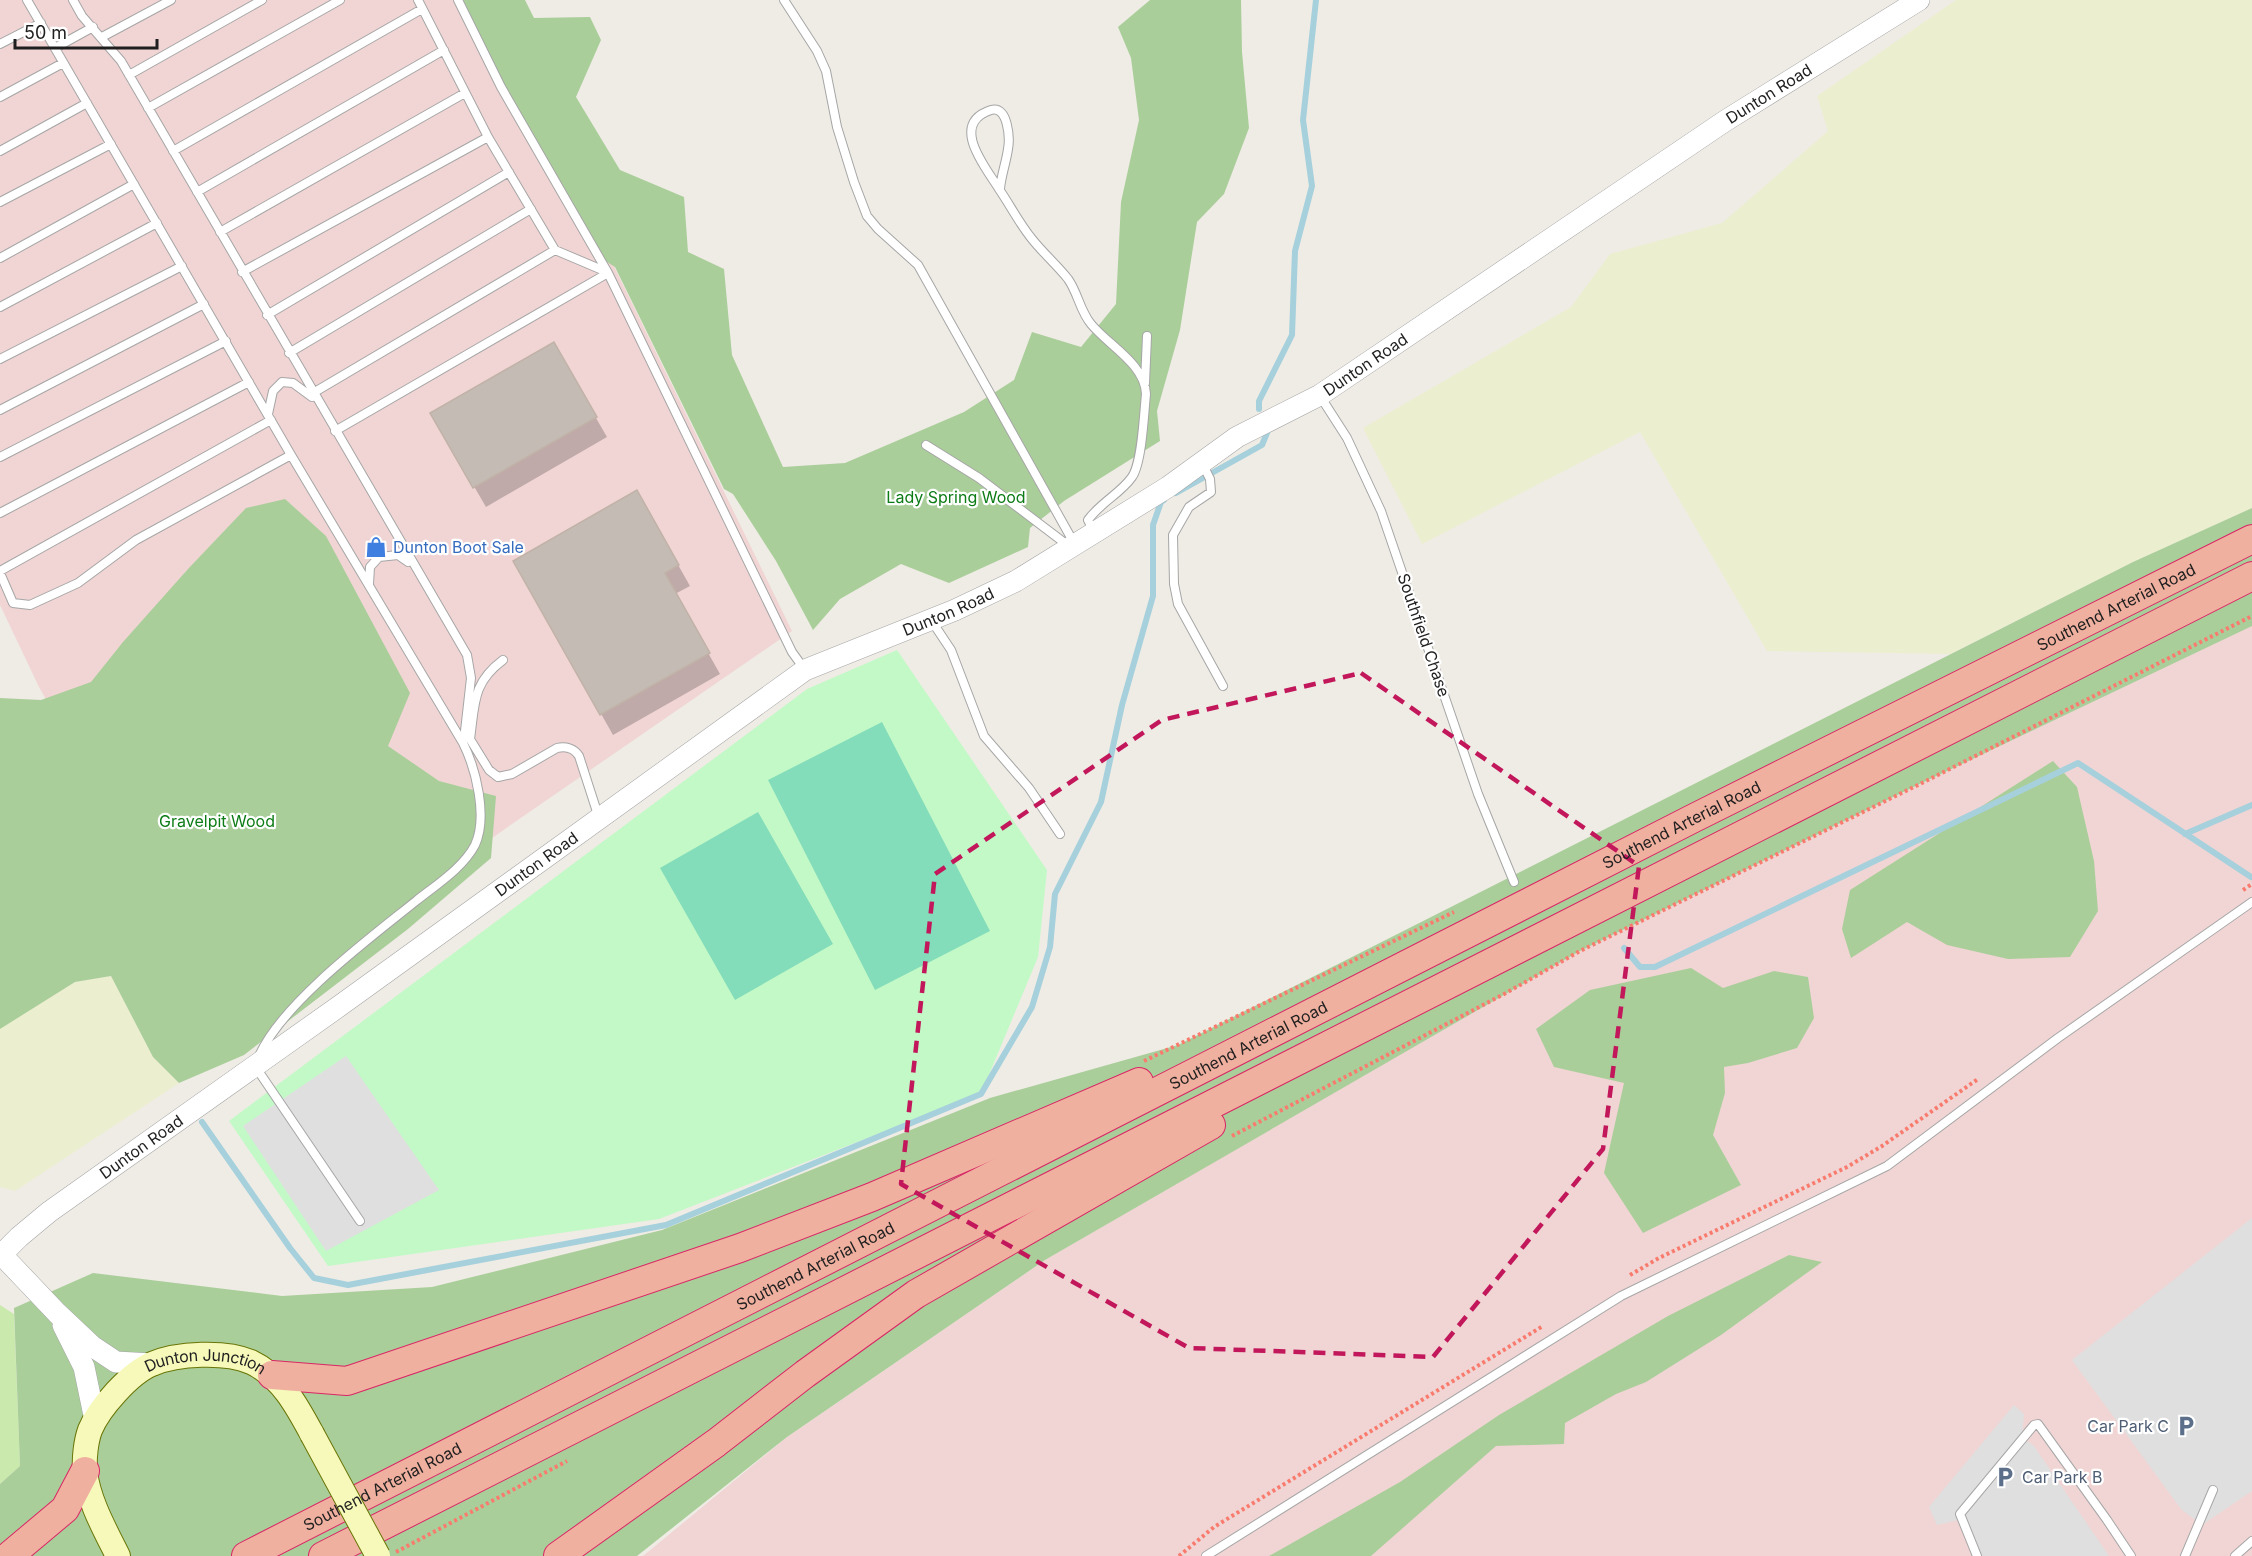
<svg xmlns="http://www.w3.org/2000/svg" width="2252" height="1556" font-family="Inter,sans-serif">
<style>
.commercial{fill:#f0d5d4}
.farmland{fill:#eceed0}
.grass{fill:#cae9ac}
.forest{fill:#aace9a}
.park{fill:#c3f9c7}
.pitch{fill:#84ddba}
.parking{fill:#dfdfdf}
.shadow{fill:#0003}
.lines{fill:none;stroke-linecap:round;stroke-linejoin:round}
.stream{stroke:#a6d0dc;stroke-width:6}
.building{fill:#c4bbb4;stroke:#c1b2a7;stroke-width:1.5}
.service-casing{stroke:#a6a6a6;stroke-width:10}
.tertiary-casing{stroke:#a6a6a6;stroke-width:22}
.secondary-casing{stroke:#697506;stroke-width:26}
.trunk-casing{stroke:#d82765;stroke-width:30}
.path{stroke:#f87b6e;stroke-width:4;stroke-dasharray:3 3;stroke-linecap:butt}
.service{stroke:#fff;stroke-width:8}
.tertiary{stroke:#fff;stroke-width:21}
.secondary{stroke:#f6f9ba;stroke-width:24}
.trunk{stroke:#f0b09f;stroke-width:28}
.secondary-bridge-casing{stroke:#697506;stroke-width:26;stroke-linecap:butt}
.secondary-bridge{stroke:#f6f9ba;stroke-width:24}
.marked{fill:none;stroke:#c2185b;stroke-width:4.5;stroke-dasharray:12 8;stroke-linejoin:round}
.labels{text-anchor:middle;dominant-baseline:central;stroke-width:4.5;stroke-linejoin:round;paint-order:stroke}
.street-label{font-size:16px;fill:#1f1f1f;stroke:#fff}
.park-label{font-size:16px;fill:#0d7c16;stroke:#fff}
.shop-label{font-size:16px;fill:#366cbe;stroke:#fff;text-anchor:start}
.service-label{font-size:16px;fill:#4e5e75;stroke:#fff;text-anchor:end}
</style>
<rect width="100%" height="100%" fill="#efece5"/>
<!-- commercial -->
<path class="commercial" d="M0,0H484L792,631L512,824L228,1024L39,687L0,605Z
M2252,622V1556H643L787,1437L1045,1260L1571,955Z"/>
<!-- farmland -->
<path class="farmland" d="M1956,0H2252V508L2133,562L1950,654L1767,651L1640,432L1422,544L1363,428L1571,307L1610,254L1722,223L1828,131L1817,96Z
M111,976L153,1057L179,1083L15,1191L0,1187V1028L75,982Z"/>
<!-- grass -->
<path class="grass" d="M0,1305L14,1314L20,1466L0,1484Z"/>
<!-- forest -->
<path class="forest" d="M462,0H525L534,18L590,17L601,40L576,97L620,170L684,197L688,252L724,269L732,355L783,467L845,463L964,412L1014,380L1032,332L1081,347L1116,304L1121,202L1139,120L1131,58L1118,27L1150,0H1241L1242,52L1249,128L1224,194L1197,222L1180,330L1157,411L1160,441L1064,501L1030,528L1028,547L949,583L901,564L840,599L813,630L776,561L733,494L724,489L615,267L599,257L477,40Z
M285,499L326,536L410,693L388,746L439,781L496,796L491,858L408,929L244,1055L179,1083L153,1057L111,976L75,982L0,1029V698L41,700L91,682L123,642L188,569L246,508Z
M2252,508V626L1922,783L1580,951L1045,1260L787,1437L637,1556H0V1484L20,1466L14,1308L93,1273L282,1296L432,1287L662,1230L990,1098L1178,1045L2133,562Z
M2053,761L2077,787L2094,861L2098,911L2070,957L2008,959L1947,945L1907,922L1851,958L1842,929L1850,890Z
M1691,968L1723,988L1774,971L1808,977L1814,1018L1797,1048L1748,1063L1724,1067L1725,1093L1713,1135L1741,1185L1643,1233L1604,1173L1624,1083L1554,1067L1536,1029L1590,990Z
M1789,1255L1822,1262L1721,1335L1646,1382L1616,1394L1565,1423L1564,1444L1496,1446L1371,1556H1269L1400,1482L1499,1415L1668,1316Z"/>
<!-- park -->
<path class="park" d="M897,650L1047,870L1038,957L981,1094L659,1219L328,1266L229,1121L807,689Z"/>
<!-- pitch -->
<path class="pitch" d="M882,722L990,931L875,990L768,780Z
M758,812L833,944L735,1000L660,868Z"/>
<!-- parking -->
<path class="parking" d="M346,1056L439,1190L326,1251L243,1126Z
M2252,1218V1491L2202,1525L2181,1509L2072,1360Z
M2014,1405L2024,1414L2022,1437L2034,1446L2109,1556H1974L1958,1520L1937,1525L1929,1507Z"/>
<!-- shadow -->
<path class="shadow" d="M553,344L607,437L486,507L432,414Z
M637,492L690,586L675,594L720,674L613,735L515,561Z"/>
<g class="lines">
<!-- stream -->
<path class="stream" d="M1259,409V401L1292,335L1295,251L1312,186L1303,120L1316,0
M1176,493L1262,445L1269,428
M2185,834L2252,805
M1624,948L1640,967H1655L2078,763L2251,877
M202,1122L290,1248L314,1278L348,1285L666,1225L981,1094L1032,1007L1050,947L1055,894L1101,802L1122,705L1153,596V525L1161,502L1164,500"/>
</g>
<!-- building -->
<path class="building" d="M554,342L597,417L473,488L430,413Z
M637,490L679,565L665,573L710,653L600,715L513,561Z"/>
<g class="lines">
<defs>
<path id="service" d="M27,0L291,455L463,743C476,769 488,817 475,845C463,868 436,885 416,901C370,938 284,1002 260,1054
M73,0L82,16L121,61L467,655L471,678L465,731L489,770L498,777L512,774L557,748C565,746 574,748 579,756L599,818
M418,0L488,137L555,250L607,272
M458,0L501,87L608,273L792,652L805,670
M784,0L817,51L826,71L837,127L854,182L867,216L878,229L918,265L1074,543
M102,37L171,0
M0,44L41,23
M55,48L93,27
M129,75L262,0
M0,97L63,63
M148,108L340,0
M0,151L87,103
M173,151L422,9
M1000,189C1001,176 1006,163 1008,149C1010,138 1008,105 991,110C948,124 987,169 999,189C1010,205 1019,223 1032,239C1043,253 1057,265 1068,279C1078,293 1080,311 1091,324C1108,345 1145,364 1146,394C1144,413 1142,463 1132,477C1121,493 1100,503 1088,520L1094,532
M197,192L444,50
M0,202L111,144
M220,232L465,93
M0,258L134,184
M242,272L488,137
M0,307L157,223
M267,315L509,172
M289,353L531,209
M0,359L182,266
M1145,383L1147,336
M313,393L555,250
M1320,396L1347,438L1381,511L1478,794L1514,882
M0,410L204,304
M268,414L273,391L282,382L293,383L312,397
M335,431L608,273
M926,445L979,478L1070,547
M0,457L226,341
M1202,463L1210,479L1211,492L1189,507L1173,535L1174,584L1178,604L1223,686
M0,513L249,382
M0,571L271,420
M0,573L13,603L30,605L78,583L136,540L291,455
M369,584L370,567L379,557L398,555L408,562
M931,620L951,650L984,736L1029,788L1060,834
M470,739C475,704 472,683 503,660
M255,1066L360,1221
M1206,1556L1621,1296L1887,1166L2058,1038L2252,902
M1977,1556L1960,1514L2034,1425L2038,1424L2107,1520L2131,1556
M2185,1556L2213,1490
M2235,1556L2252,1541"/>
<g id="tertiary">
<path d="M0,1253L57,1313L92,1346L116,1362L152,1364"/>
<path id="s1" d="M2,1254L19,1237L49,1212L338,1007L805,670L955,610L1016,581L1168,487L1237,437L1320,395L1725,121L1919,0"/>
<path d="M63,1325L84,1367L95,1420"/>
</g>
<g id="secondary">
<path id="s2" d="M118,1556C105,1530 88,1500 85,1471C84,1458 86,1441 90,1430C99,1408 130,1373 152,1364C177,1353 226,1351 251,1362C281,1376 297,1406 312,1434"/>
</g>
<g id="trunk">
<path d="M272,1375L347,1381L740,1248L872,1197L1139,1082"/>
<path d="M9,1556L65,1509L85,1471"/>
<path id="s3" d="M246,1556L1694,818L2252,539"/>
<path d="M323,1556L2252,576"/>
<path d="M558,1556L716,1443L805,1374L916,1294L1211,1125"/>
</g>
</defs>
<!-- service casing -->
<use href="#service" class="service-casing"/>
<!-- tertiary casing -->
<use href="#tertiary" class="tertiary-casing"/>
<!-- secondary casing -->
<use href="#secondary" class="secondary-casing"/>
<!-- trunk casing -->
<use href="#trunk" class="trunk-casing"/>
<!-- path -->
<path class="path" d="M2243,890L2252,884
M1144,1061L1454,912
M1232,1136L1506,993L1580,951L1922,783L2252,616
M1630,1275L1659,1258L1847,1167L1882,1146L1978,1079
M396,1552L567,1461
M1179,1556L1214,1527L1543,1326"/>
<!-- service -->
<use href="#service" class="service"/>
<!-- tertiary -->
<use href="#tertiary" class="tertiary"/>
<!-- secondary -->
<use href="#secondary" class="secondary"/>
<!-- trunk -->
<use href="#trunk" class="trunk"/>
<defs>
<path id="secondary-bridge" d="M312,1434L378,1556"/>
</defs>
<!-- secondary-bridge casing -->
<use href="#secondary-bridge" class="secondary-bridge-casing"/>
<!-- secondary-bridge -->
<use href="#secondary-bridge" class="secondary-bridge"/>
</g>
<!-- marked area -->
<path class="marked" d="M1361,673L1639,866L1603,1149L1433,1357L1189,1348L901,1184L935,874L1162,720Z"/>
<!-- icons -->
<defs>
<symbol id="shop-bare" viewBox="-9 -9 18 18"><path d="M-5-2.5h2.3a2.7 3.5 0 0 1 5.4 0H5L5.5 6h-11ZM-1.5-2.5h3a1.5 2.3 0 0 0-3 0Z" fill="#3f7fe0" stroke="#fff" stroke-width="2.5" paint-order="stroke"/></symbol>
<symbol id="parking-bare" viewBox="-9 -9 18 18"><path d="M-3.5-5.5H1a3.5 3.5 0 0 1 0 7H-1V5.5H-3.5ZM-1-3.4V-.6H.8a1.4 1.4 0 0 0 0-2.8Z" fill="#5c6f8a" stroke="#fff" stroke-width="2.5" paint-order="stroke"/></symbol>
</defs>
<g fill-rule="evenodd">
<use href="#shop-bare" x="361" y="532" width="30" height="30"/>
<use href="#parking-bare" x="2171" y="1411" width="30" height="30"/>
<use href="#parking-bare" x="1990" y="1462" width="30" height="30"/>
</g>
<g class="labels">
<!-- street labels -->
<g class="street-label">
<text stroke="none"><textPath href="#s1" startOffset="2120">Dunton Road</textPath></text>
<text stroke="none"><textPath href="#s1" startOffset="1634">Dunton Road</textPath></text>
<text stroke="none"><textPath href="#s3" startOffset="2097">Southend Arterial Road</textPath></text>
<text stroke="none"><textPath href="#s1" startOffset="1148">Dunton Road</textPath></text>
<text transform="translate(1424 635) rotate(71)">Southfield Chase</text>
<text stroke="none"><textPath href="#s3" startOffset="1611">Southend Arterial Road</textPath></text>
<text stroke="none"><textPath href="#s1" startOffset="662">Dunton Road</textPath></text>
<text stroke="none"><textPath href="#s3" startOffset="1125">Southend Arterial Road</textPath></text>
<text stroke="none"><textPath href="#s1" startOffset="176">Dunton Road</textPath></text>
<text stroke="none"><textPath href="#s3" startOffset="639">Southend Arterial Road</textPath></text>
<text stroke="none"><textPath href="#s2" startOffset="280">Dunton Junction</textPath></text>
<text stroke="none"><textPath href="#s3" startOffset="153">Southend Arterial Road</textPath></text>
</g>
<!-- park labels -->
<g class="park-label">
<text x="956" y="497">Lady Spring Wood</text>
<text x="217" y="821">Gravelpit Wood</text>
</g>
<!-- shop labels -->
<g class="shop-label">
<text x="393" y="547">Dunton Boot Sale</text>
</g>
<!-- service labels -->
<g class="service-label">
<text x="2169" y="1426">Car Park C</text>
<text x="2022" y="1477" text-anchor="start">Car Park B</text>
</g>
</g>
<!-- scale -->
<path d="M15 39v9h142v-9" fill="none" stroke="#1f1f1f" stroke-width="3"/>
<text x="24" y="39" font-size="18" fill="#1f1f1f" stroke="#ffffff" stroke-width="4.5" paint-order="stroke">50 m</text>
</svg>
